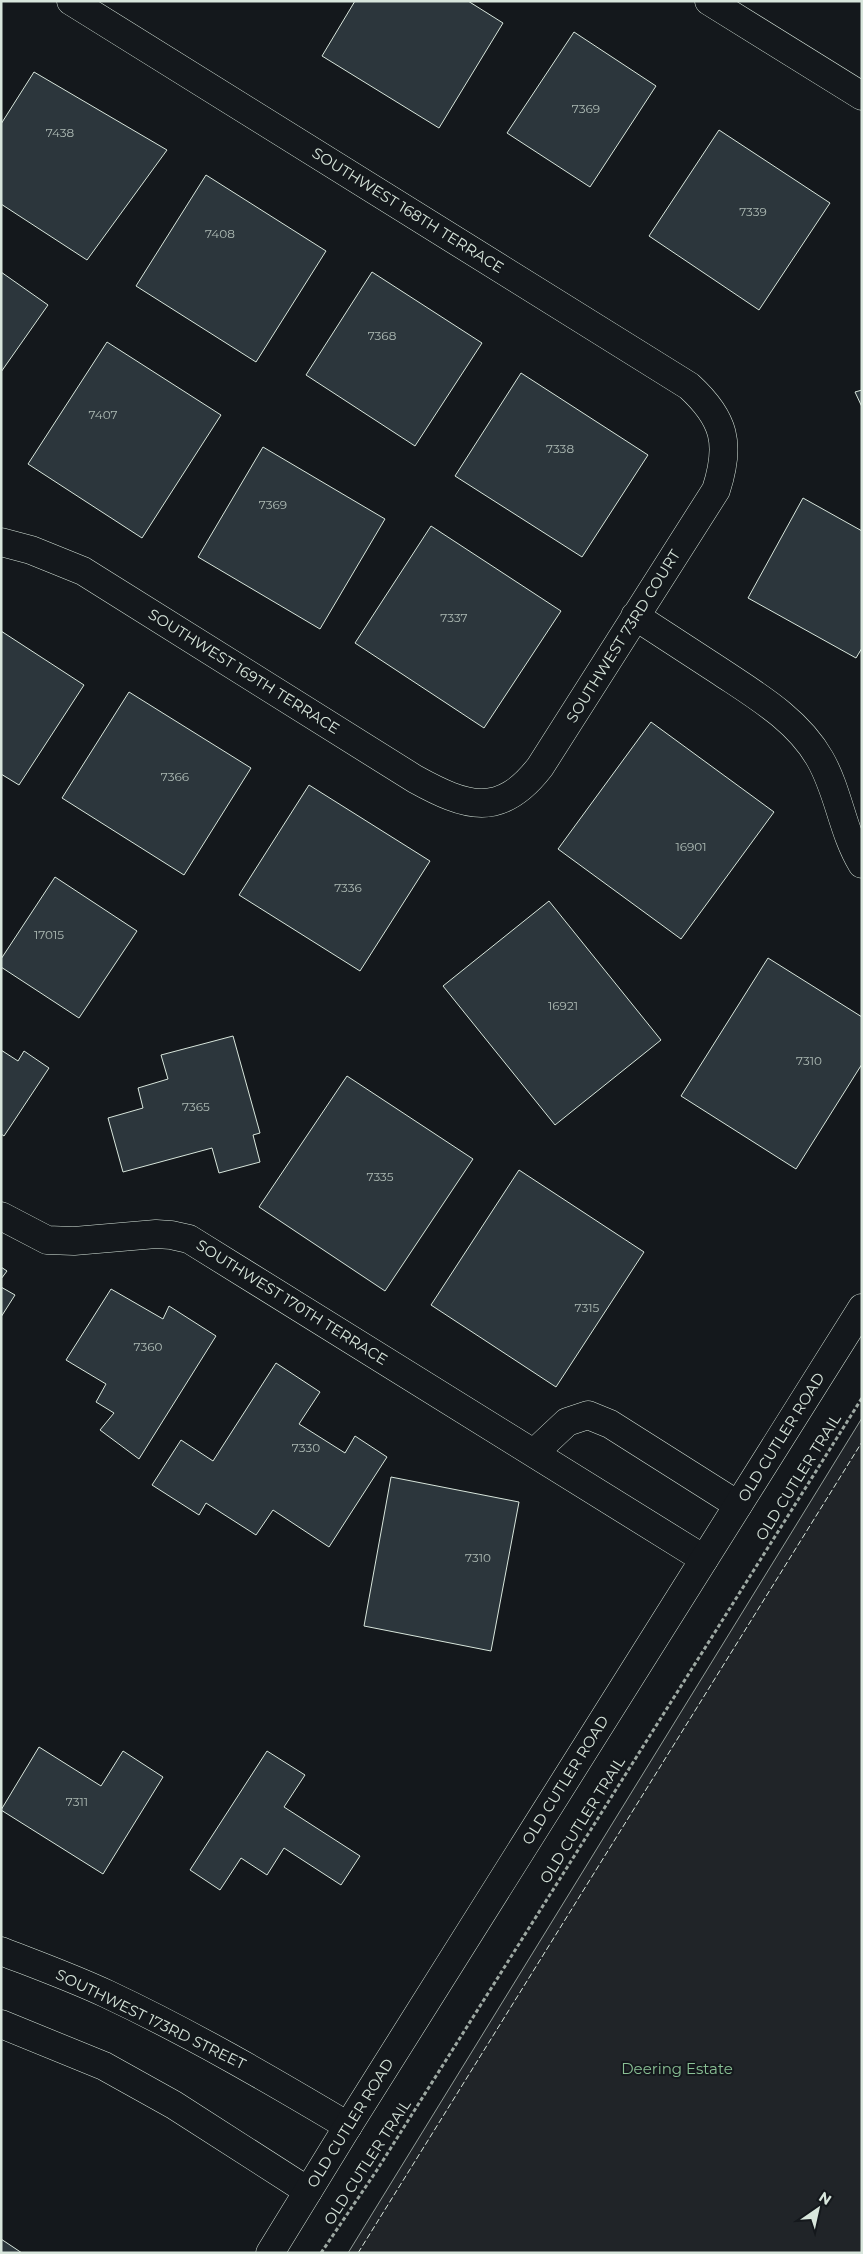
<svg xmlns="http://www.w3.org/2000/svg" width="863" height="2254" font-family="Montserrat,sans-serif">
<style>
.green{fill:#202428;stroke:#939e99}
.building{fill:#2c363c;stroke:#d8e6dc}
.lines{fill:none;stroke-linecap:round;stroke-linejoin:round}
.minor-casing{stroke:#d8e6dc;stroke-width:29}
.major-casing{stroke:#d8e6dc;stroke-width:29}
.path{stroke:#9da8a2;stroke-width:3;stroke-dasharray:4 2.5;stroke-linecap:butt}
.minor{stroke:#14181c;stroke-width:28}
.major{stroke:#14181c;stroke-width:28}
.fence{stroke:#d8e6dc;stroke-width:1;stroke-dasharray:6 2.5;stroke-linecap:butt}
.labels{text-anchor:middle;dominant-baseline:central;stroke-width:4;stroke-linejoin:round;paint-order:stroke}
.number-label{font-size:12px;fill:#adbab4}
.street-label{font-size:15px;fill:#d8e6dc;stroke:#14181c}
.park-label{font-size:15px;fill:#8ac095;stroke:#14181c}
</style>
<rect width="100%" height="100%" fill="#14181c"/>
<!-- green -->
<path class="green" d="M862,1418V2253H348Z"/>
<!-- building -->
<path class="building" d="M355,1H468L503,23L439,128L322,56Z
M574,32L656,86L590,187L507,133Z
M34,72L167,150L87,260L1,204V124Z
M719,130L830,203L759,310L649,236Z
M206,175L326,251L256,362L136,286Z
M1,272L48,305L1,372Z
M372,272L482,343L415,446L306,375Z
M107,342L221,415L142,538L28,464Z
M521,373L648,455L582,557L455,476Z
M862,390V407L855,392Z
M263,447L385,519L320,629L198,557Z
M803,498L862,531V648L856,658L748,598Z
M431,526L561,611L484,728L355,643Z
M1,631L84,685L19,785L1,774Z
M129,692L251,768L184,875L62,798Z
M651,722L774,812L681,939L558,849Z
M309,785L430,861L360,971L239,895Z
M55,877L137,931L79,1018L1,967V959Z
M549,901L661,1040L555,1125L443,986Z
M768,958L862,1017V1064L796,1169L681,1096Z
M233,1036L260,1133L253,1135L260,1162L219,1173L212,1148L123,1172L108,1118L143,1108L138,1088L168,1079L161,1055Z
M1,1050L18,1061L24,1051L49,1068L4,1136L1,1134Z
M347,1076L473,1159L385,1291L259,1207Z
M519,1170L644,1252L556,1387L431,1305Z
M1,1267L7,1271L1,1279Z
M1,1287L15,1295L1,1317Z
M111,1289L163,1319L169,1306L216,1336L139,1459L100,1430L114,1413L96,1402L106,1384L66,1360Z
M276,1363L320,1392L299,1424L345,1453L355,1436L387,1457L329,1547L273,1510L256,1535L206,1503L199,1515L152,1485L181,1440L213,1461Z
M391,1477L519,1502L491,1651L364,1626Z
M39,1747L101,1786L123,1751L163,1777L103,1874L1,1810Z
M267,1751L305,1775L284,1807L360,1856L341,1885L284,1848L267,1875L241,1858L220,1890L190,1870Z
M1,2239L22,2253H1Z"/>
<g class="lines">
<defs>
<path id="minor" d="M709,1L862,96
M1,542L31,550L83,571L415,779C466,807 500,819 540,767L716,490C731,444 725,419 689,386L71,1
M635,616C664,635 692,653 721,672C757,696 798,720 820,759C839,792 842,831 862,864
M1,1216L47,1240L74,1241L156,1234L171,1235L189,1239L704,1559
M534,1453L567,1422L588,1415L610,1424L738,1505
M1,1951C37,1965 73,1978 107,1994C190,2033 269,2079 348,2126
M1,2024L104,2066L174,2105L308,2191"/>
<path id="major" d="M270,2253L348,2126L862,1308"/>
</defs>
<!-- minor casing -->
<use href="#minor" class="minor-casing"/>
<!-- major casing -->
<use href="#major" class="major-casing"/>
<!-- path -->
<path class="path" d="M321,2253L377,2170L862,1398"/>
<!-- minor -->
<use href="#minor" class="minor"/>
<!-- major -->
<use href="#major" class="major"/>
<!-- fence -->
<path class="fence" d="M358,2253L862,1442"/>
</g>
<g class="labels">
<!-- number labels -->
<g class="number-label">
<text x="586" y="108">7369</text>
<text x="60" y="132">7438</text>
<text x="753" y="211">7339</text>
<text x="220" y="233">7408</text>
<text x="382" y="335">7368</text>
<text x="103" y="414">7407</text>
<text x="560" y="448">7338</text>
<text x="273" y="504">7369</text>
<text x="454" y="617">7337</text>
<text x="175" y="776">7366</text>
<text x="691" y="846">16901</text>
<text x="348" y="887">7336</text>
<text x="49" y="934">17015</text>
<text x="563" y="1005">16921</text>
<text x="809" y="1060">7310</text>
<text x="196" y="1106">7365</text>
<text x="380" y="1176">7335</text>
<text x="587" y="1307">7315</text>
<text x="148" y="1346">7360</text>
<text x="306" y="1447">7330</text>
<text x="478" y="1557">7310</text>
<text x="77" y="1801">7311</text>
</g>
<!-- street labels -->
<g class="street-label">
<text transform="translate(408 210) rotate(32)">SOUTHWEST 168TH TERRACE</text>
<text transform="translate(623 636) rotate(-58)">SOUTHWEST 73RD COURT</text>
<text transform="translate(244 671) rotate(32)">SOUTHWEST 169TH TERRACE</text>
<text transform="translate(292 1302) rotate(32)">SOUTHWEST 170TH TERRACE</text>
<text transform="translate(781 1437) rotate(-58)">OLD CUTLER ROAD</text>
<text transform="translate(798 1477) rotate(-58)">OLD CUTLER TRAIL</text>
<text transform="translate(565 1780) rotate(-58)">OLD CUTLER ROAD</text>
<text transform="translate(582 1820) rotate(-58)">OLD CUTLER TRAIL</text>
<text transform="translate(151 2019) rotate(26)">SOUTHWEST 173RD STREET</text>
<text transform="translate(350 2123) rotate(-58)">OLD CUTLER ROAD</text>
<text transform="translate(367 2162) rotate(-57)">OLD CUTLER TRAIL</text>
</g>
<!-- park labels -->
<g class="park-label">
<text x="677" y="2068">Deering Estate</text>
</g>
</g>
<!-- border -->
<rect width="863" height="2254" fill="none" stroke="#d8e6dc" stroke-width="5"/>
<!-- north arrow -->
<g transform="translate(818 2209) rotate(34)" stroke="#14181c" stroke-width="4" paint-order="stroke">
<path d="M0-4L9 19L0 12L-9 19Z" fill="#d8e6dc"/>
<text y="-8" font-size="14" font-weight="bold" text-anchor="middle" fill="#d8e6dc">N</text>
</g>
</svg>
